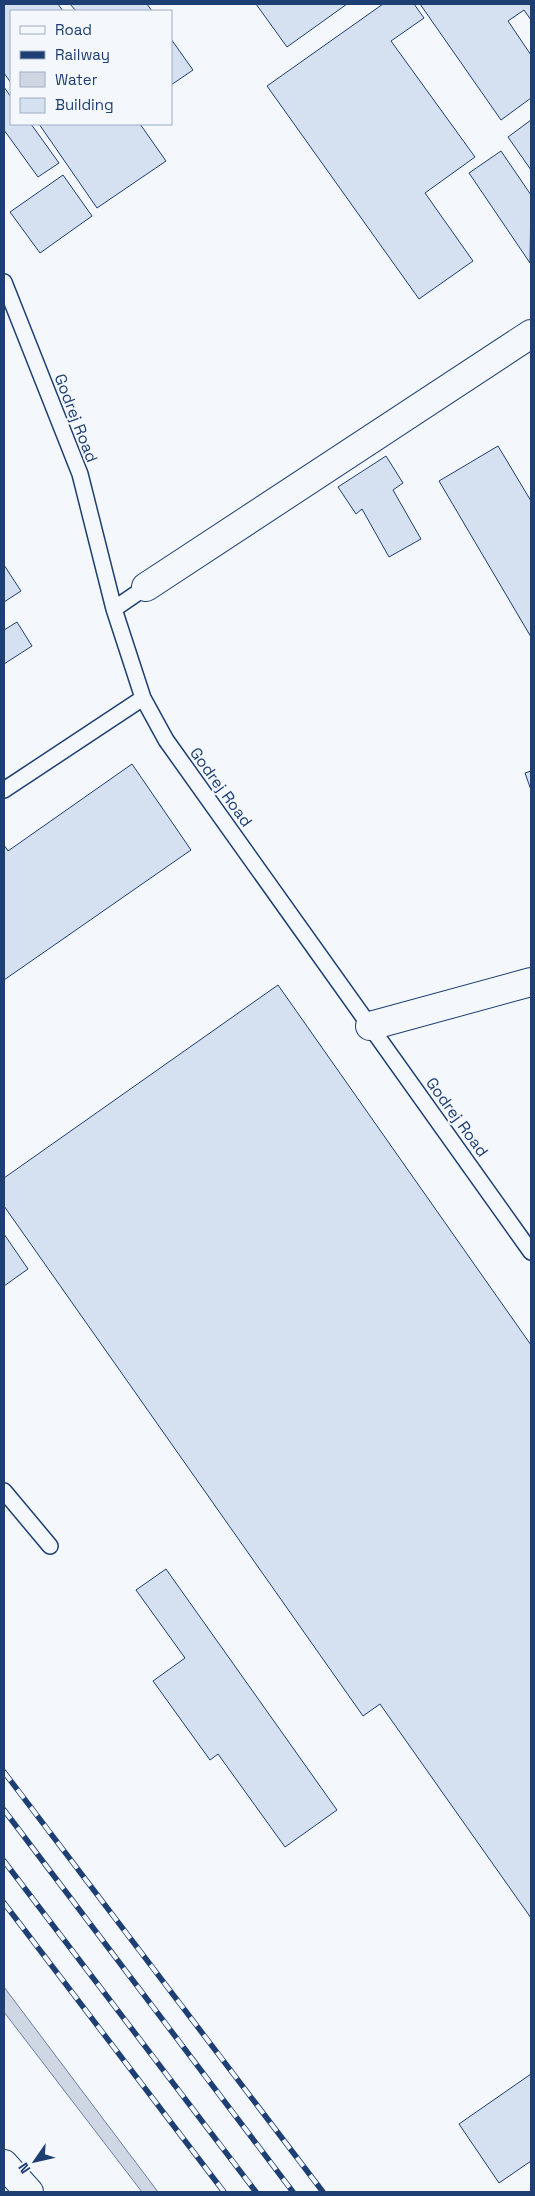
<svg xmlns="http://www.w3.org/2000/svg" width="535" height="2196" font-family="'Space Grotesk',sans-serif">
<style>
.water{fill:#cfd7e4;stroke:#687fa3}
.building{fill:#d5e0f0;stroke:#1d3f73}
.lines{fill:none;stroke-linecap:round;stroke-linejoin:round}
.service-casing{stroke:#1d3f73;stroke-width:18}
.minor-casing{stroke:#1d3f73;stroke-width:30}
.service{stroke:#f4f7fb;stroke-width:15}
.minor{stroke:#f4f7fb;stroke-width:28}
.rail-casing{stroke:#1d3f73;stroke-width:5.5}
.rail{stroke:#f4f7fb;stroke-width:4;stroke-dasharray:11;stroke-linecap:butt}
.labels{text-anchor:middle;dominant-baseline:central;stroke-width:4;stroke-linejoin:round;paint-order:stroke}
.street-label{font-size:16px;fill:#1d3f73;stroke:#f4f7fb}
</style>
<rect width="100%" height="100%" fill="#f4f7fb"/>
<!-- water -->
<path class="water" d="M4,1987L158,2192H142L4,2012Z"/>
<!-- building -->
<path class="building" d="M4,4H58L63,11H11V83L4,73Z
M70,4H147L152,11H76Z
M256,4H347L287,47Z
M383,4H414L424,18L391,41L475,157L425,193L473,261L419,299L267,86Z
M420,4H531V20L524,10L508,21L531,55V98L501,120Z
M171,39L193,70L171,85Z
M4,87L11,97V124H31L59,163L38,177L4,130Z
M531,120V170L508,137Z
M39,124H140L166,161L97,208Z
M501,151L531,195L530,263L469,173Z
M63,175L92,216L40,253L10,212Z
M498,446L531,501V637L439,481Z
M386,456L403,483L393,490L421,539L389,557L362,509L356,514L338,487Z
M4,565L21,591L4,602Z
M17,622L32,646L4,664V630Z
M132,764L191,850L4,980V845L8,851Z
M531,771V790L525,773Z
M278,985L531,1345V1918L380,1704L363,1716L4,1206V1178Z
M4,1234L28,1269L4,1286Z
M166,1569L337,1810L285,1847L218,1754L210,1760L153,1681L185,1658L136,1590Z
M531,2074V2161L499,2183L459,2124Z"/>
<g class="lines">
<defs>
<path id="service" d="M4,282L80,474L114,609L143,698L166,740L531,1252
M114,609L146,587
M4,790L143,698
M4,1491L50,1546"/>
<path id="minor" d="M146,587L531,334
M370,1026L531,982
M4,2164L29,2192"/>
</defs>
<!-- service casing -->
<use href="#service" class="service-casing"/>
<!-- minor casing -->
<use href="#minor" class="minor-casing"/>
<!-- service -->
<use href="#service" class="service"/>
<!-- minor -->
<use href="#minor" class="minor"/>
<defs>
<path id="rail" d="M4,1772L323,2192
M4,1810L293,2192
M4,1861L256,2192
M4,1903L224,2192"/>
</defs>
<!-- rail casing -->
<use href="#rail" class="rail-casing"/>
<!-- rail -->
<use href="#rail" class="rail"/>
</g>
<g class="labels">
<!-- street labels -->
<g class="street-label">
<text transform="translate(76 418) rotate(69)">Godrej Road</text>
<text transform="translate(221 787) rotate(54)">Godrej Road</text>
<text transform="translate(457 1117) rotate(54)">Godrej Road</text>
</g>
</g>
<!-- border -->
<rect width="535" height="2196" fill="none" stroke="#1d3f73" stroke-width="10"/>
<!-- legend -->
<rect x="10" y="10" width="162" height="115" fill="#f4f7fb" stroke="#9eadc5"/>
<rect x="20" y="26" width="25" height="8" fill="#f4f7fb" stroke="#9eadc5"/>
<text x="55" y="35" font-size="15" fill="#1d3f73">Road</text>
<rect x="20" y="51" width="25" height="8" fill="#1d3f73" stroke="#9eadc5"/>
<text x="55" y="60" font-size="15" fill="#1d3f73">Railway</text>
<rect x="20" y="72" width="25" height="15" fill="#cfd7e4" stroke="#9eadc5"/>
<text x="55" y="85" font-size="15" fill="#1d3f73">Water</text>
<rect x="20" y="98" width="25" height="15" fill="#d5e0f0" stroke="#9eadc5"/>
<text x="55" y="110" font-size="15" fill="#1d3f73">Building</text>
<!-- north arrow -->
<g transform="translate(35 2161) rotate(236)" stroke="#f4f7fb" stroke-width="4" paint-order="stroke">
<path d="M0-4L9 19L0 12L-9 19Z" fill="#1d3f73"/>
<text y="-8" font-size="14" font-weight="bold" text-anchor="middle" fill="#1d3f73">N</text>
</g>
</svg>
